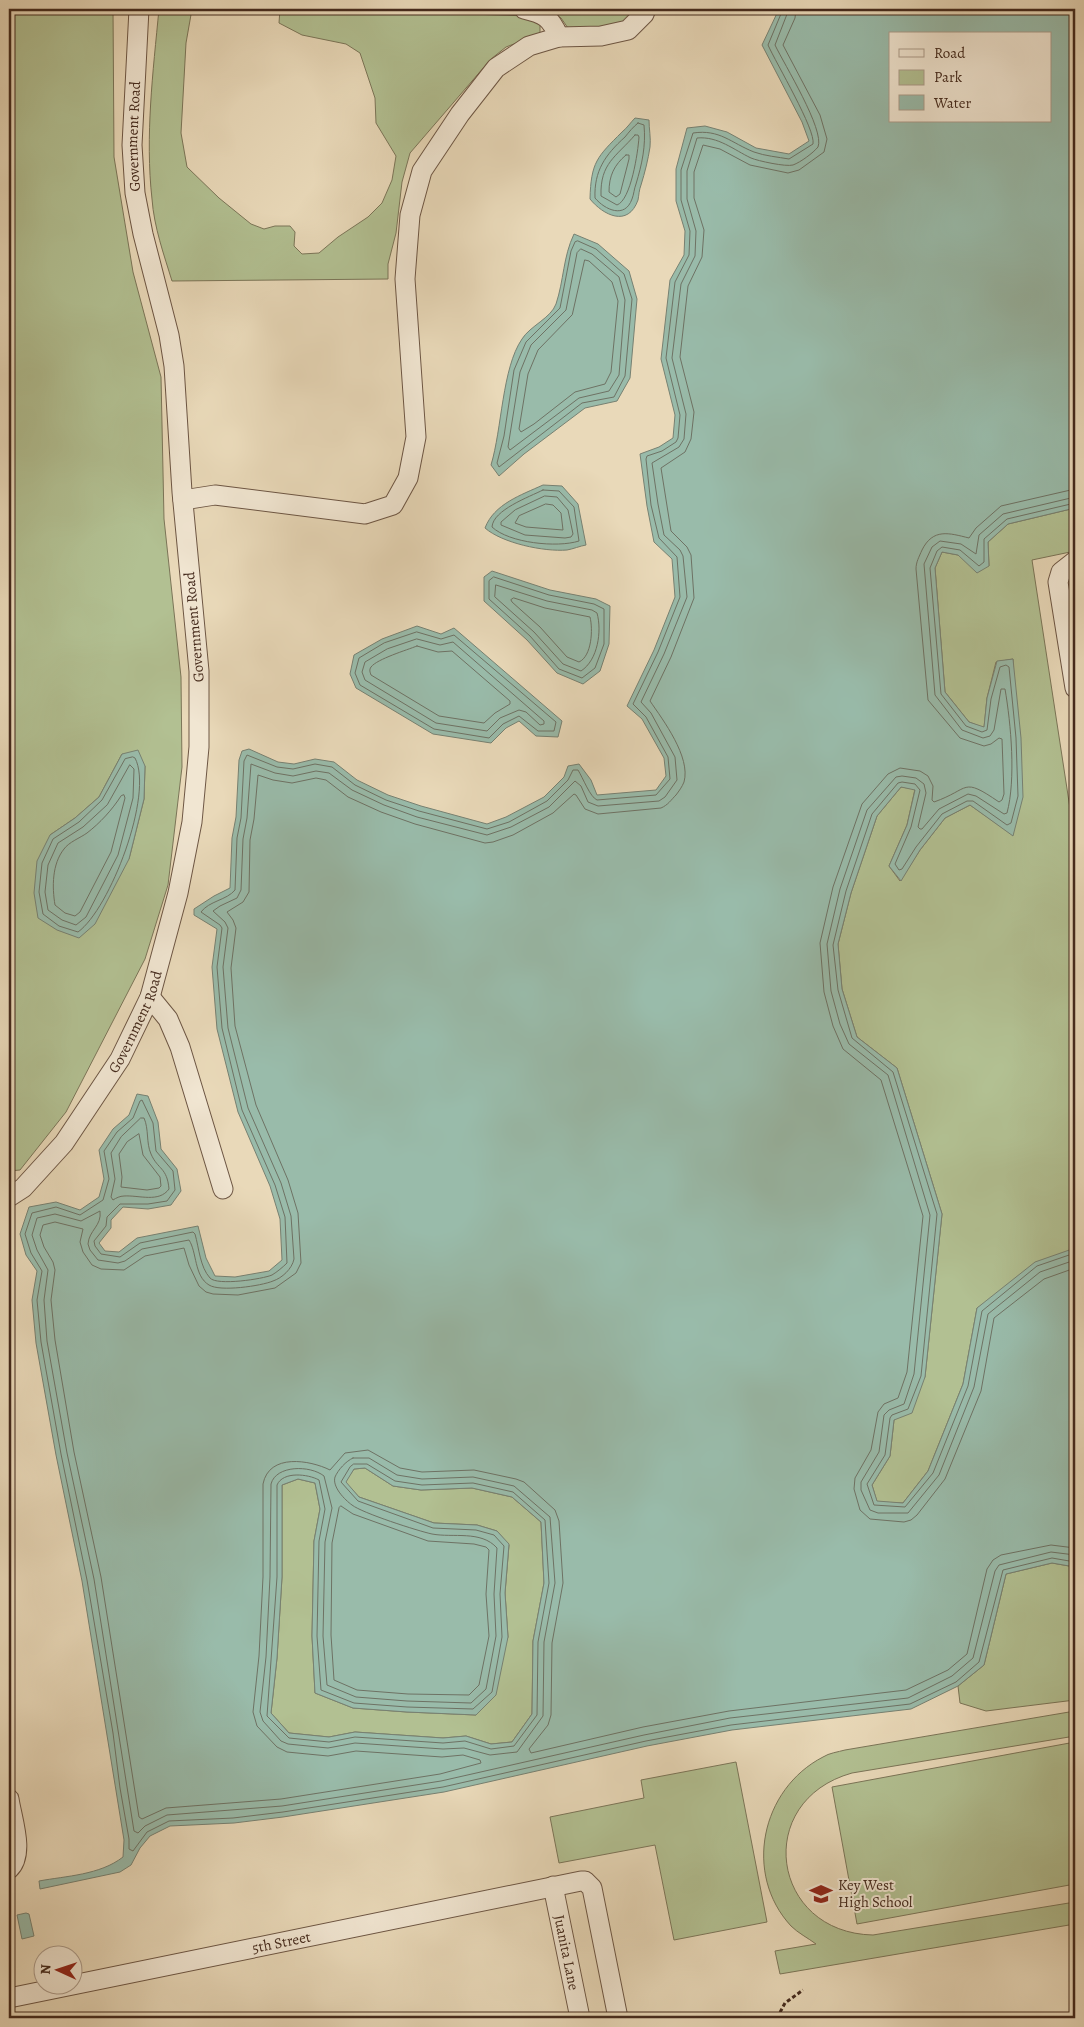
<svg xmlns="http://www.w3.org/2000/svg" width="1084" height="2027" font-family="Alegreya,serif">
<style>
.green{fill:#b2c092;stroke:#7b7558;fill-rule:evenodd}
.water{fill:#9ba;stroke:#778172;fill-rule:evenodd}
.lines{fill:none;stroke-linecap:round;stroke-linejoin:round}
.shore{stroke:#6e7264;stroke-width:1}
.minor-casing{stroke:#6d5644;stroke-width:21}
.path{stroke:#442a1d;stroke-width:3;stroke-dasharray:4 2.5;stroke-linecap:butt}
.minor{stroke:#f1e6d2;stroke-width:19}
.labels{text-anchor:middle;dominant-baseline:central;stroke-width:4;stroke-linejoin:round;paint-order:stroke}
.street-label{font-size:15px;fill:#442a1d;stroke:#f1e6d2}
.poi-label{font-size:15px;fill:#442a1d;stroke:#f1e6d2;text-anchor:start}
</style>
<rect width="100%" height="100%" fill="#e9d9b9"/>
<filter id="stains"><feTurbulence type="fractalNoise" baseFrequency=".004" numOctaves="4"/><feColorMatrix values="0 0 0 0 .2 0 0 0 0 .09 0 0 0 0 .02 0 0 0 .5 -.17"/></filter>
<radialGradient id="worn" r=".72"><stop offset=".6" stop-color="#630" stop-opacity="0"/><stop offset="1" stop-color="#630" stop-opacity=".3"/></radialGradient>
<!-- green -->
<path class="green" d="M9,9H113L114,157L133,272L161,377L164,519L181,677L182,767L168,885L145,959L66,1112L20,1170L9,1171ZM122,754L145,766L144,799L129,859L50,835L75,818L99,797Z
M159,9H192L186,43L181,133L187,167L219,198L251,224L264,229L275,226H290L295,232L294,246L302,254L319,253L338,237L368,217L382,203L392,180L396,156L376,123L375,98L360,53L346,44L302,35L279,23L280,9H399L408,12L529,16L540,23V34L506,47L491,59L410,153L402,182L396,233L388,264V279L172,281C164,255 154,227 152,199C145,136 153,72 159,9Z
M549,9H633L634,15L612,28H568L561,18Z
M1075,508V551L1032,560L1075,841V1248L977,1308L963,1384L928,1471L903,1503L877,1502L872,1485L890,1456L894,1420L925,1377L942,1214L897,1068L857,1037L842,989L838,944L851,893L877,816L901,787L915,789L907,825L889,866L900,881L920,850L945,818L970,805L1013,835V659L996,662L987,698L984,728L969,722L945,692L935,568L942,552L958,555L989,566L988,542L1008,524Z
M365,1468L393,1486L421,1490L472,1488L512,1497L541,1522L544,1583L533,1641L532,1714L512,1742L491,1744L466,1736L443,1738L355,1732L329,1737L289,1733L271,1713L277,1658L282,1577V1485L298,1479L315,1483L320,1509L314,1541L312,1636L315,1693L353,1708L407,1712L476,1715L508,1637L505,1593L509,1545L497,1531L477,1525L434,1523L359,1497L345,1482L354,1469Z
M1052,1563L1075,1567V1700L986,1711L960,1703L958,1686L984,1665L1006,1574Z
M1075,1711V1736L852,1773C752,1801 771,1933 873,1935L1075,1902V1924L780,1974L775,1951L816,1944C808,1938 798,1933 791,1926C743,1874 761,1789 823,1757C829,1753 838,1752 845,1750Z
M1075,1742V1884L857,1924L832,1787Z
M736,1762L767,1922L674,1940L655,1845L559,1863L550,1817L644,1798L641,1780Z"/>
<!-- water -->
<path class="water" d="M779,9H1075V508L1008,524L988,542L989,566L977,573L958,555L942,552L935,568L945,692L969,722L984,727L987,698L997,661L1013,659L1021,738L1023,797L1013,836L970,805L945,818L920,850L901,881L889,866L907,825L915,790L901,787L877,816L851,893L838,944L842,989L857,1037L897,1068L942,1214L925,1377L912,1413L894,1420L890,1456L872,1485L877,1501L903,1503L928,1471L963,1384L977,1308L1035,1262L1075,1248V1567L1052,1563L1006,1574L984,1665L958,1686L911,1709L732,1730L647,1746L444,1792L283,1817L234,1823L170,1826L150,1836L140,1848L131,1865L120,1872L40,1889L39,1881C66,1876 100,1875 123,1857L124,1840L82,1581L56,1455L36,1343L32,1300L37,1271L26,1255L20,1234L29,1207L56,1202L80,1210L99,1197L104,1179L99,1150L113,1129L129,1115L137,1094L148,1096L158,1122L161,1149L177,1169L181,1191L171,1205L148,1209L123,1207L111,1220V1228L99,1243L105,1251L119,1252L137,1238L198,1226L206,1258L215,1276L235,1277L269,1271L282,1260L280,1219L270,1186L238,1112L217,1029L212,967L217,929L194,915V909L214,896L230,888L232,838L236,817L239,760L242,751L249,749L278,762L294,764L315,759L334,762L357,780L388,795L421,806L487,824L506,817L544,797L564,777L568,766L579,764L591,780L597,795L656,790L666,776L664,758L642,719L627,706L654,650L675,597L672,559L654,542L647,506L640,454L659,447L673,438L675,415L661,359L670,280L684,255L685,231L676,201V169L687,128L705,126L727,132L756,148L789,154L809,141L802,122L762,45ZM890,34H1050V121H890ZM365,1468L393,1486L421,1490L472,1488L512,1497L541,1522L544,1583L533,1641L532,1714L512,1742L491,1744L466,1736L443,1738L355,1732L329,1737L289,1733L271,1713L277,1658L282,1577V1485L298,1479L315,1483L320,1509L314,1541L312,1636L315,1693L353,1708L407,1712L476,1715L496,1695L508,1637L505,1593L509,1544L497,1531L477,1525L434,1523L359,1497L346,1482L354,1469Z
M635,118L649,120C649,129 651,138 650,147C648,160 645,172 641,185C639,190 639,195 638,200C628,228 603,215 590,199C591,162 597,157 622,132C627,128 631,122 635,118Z
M574,234L598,244L629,271L637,299L630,378L617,401L585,408L524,454L499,476L491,465C502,429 502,368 522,339C530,326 551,318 556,304C564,280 563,257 574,234Z
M543,485L562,486L578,504L586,545C580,546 573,549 567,550C544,552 502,543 485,528C494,504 521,495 543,485Z
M492,571L550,590L596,599L610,606L609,644L600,671L583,684L557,673L527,640L484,601V577Z
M417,626L441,634L454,628L562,721L558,737L536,736L519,721L506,728L491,743L433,734L356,688L350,674L354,655L382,639Z
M138,750L145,766L144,799L129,859L95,924L79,938L57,930L38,918L34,893L37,861L50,835L75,818L99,797L122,754Z
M26,1913L29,1914L34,1936L22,1939L17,1915Z"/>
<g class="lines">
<!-- shore -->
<path class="shore" d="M783,9L768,45C776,63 816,130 813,144L789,159C778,157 765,156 754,152C731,143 720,129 693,133L681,170V200L690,231L689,255L675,282L666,358L680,415L678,438L676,442L662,451L647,456L646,459L651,505L659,538L677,557L680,597L658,652L633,704L646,717L668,757L670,779L656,795L597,800C590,797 583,778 578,770H573L568,780L547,801L509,822L487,829L419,811L386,800L355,785L332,767L315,764L293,769L277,767L247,755L244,761L241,818L237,838L235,890C227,900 209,901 201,912L220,925L222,928L217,967L222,1028L242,1110L275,1185L285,1217L287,1263C283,1267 277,1272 272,1275C263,1279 217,1286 210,1278C200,1267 199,1248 195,1234L193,1232L140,1243L120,1257L101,1254L95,1246L94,1241L106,1226L107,1217L120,1204H148L167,1201L175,1190L173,1171L156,1151L153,1123L142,1100L140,1101L133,1118L117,1132L104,1151L109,1179L103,1200L80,1215L56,1207L32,1213L25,1234L31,1253L42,1271L37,1300L41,1342L61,1454L87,1580L113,1733L120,1788L129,1839V1849L133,1851L147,1832L169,1821L233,1818L283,1812L443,1787L646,1741L731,1725L910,1704L956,1682L979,1662L1003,1570L1052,1558L1075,1562
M789,9L775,45C784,64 825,130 818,147C813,153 801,162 793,165C786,167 758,161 751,158C734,150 718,136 697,138L687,171V199L696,231L695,256L681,284L672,358L686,414L684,439L679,447L652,463L658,504L664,535L680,550L683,556L687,597L664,654L641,702L651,713L675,757L677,780L665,797L659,801L598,806L588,802L581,786L575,781L549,807L511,827L487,835L417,817L384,805L352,790L329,773L316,771L293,776L275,773L251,764L247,818L243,839L241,890L237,898L220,906L213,911L225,922L228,928L223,967L228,1028L248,1108L281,1183L291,1216L294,1259C292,1269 282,1278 273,1281C261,1286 220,1292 209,1285C194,1276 197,1252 189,1240L142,1249L125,1261L118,1263L98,1260L90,1250L88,1244C89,1230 102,1226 100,1211L81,1221L55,1214L37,1218L32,1235L37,1250L48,1270L44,1300L47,1341L67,1453L94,1579L134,1831L138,1833L145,1826L167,1815L282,1806L441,1781L644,1735L730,1718L908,1698L952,1676L973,1658L995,1571L999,1565L1051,1552L1075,1555
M796,9L795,18L783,45L820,115L827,139L824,152L799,170L788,173L750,165L720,149L703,145L694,172V198L704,230L702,257L688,286L680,357L694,412L691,439L685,452L661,468L671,531L687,547L691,555L694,598L671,657L650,701C663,720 691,757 684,782C682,787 679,791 676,795C671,800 668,805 661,808L598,814L585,809L576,795L574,794L553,813L513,835L493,842L485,843L415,824L381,812L348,797L326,780L316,778L292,783L273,780L258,775L254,819L250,840L249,892L243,902L227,912L233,920L236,928L231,968L235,1026L256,1105L288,1180L298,1213L301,1263L296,1273L275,1288L238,1295L213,1294L206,1292L199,1286L189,1265L184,1248L145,1256L124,1270L101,1269L92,1265L83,1252L80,1242L83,1229L55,1222L43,1225L40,1235L44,1247L53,1262L55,1270L51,1300L55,1340L74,1452L101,1577L139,1817L142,1819L166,1808L281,1799L440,1774L481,1763L480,1760L463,1755L442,1757L356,1751L328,1756L287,1752L277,1747L257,1726L253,1712L259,1656L263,1577V1484C269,1453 310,1460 330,1470L345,1453L368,1450L400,1468L422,1472L474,1470L516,1479L524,1482L555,1510L559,1521L563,1583L552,1643L551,1715L548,1725L529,1749L531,1753L643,1727L729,1711L906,1690L948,1670L967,1654L987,1569L993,1560L1001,1555L1051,1545L1075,1548
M638,123L644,125C646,146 642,164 636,184C634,189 634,194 632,199C625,219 605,210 595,198C594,171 605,155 625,137C629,132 633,127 638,123Z
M635,135H638L639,137C638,152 631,200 617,205L601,196C600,163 616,157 635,135Z
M626,155H629V159L620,194L616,197L609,192C609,176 614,165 626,155Z
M578,241L596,249L624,274L632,299L625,376L614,397L582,403L499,467L497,463L504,436L514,370L526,342L560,308L571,251L575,242Z
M581,249L592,254L619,277L625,300L619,375L609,391L579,398L510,450L508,447L520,372L531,345L566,310L577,253Z
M585,260L589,261L612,282L618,301L611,372L605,384L575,392L534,424L521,432L519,429L528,374L538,350L572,315Z
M1075,489L1001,506L976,528L969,538C949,533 933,528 922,550C919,557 916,562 916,569L928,700L960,738L984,746L991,744L999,738L1002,739L1004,794L1002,800L999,802C961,776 971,789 934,802L932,800L933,786L928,776L920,771L900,768L888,774L862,804L833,887L820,943L824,992L833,1026L843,1049L881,1080L923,1216L907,1372L898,1398L884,1404L878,1412L871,1450L855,1478L854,1489L860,1510L870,1519L904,1522L911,1520L917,1515L945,1479L981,1391L994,1318L1044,1279L1075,1268
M543,490L559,491L574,507L579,541C557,548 509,543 492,527C493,510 529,497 543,490Z
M545,496L557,497L568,510L573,534L571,537L565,538L525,535L501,525V522L515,510Z
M1075,497L1003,514L979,535L976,554L961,544L940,541L932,547L924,564L935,695L962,730L983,738L990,736L994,730L1001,689H1005C1011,724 1016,779 1007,813L1004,814L976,796L968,794L939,809L922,829H920L918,827L926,793L924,784L916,778L902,776L896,777L867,810L840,889L827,944L831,991L840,1024L849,1044L888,1075L930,1215L914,1374L904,1404L889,1410L884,1415L879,1452L861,1482V1490L870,1510L878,1513H908L939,1475L974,1387L988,1314L1040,1272L1075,1260
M1075,503L1007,519L984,539V562L979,566L960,550L942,547L937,551L930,568L941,694L966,726L982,732L987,730L991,699L1000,667L1006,665L1009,667L1016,738L1018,796L1011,823L1007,825L973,801H967L942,814L916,847L902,869L899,870L895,864L911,827L920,790L915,784L902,782L898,783L872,814L846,891L833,945L838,990L852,1038L893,1072L937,1214L921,1376L908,1409L892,1415L890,1418L885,1455L867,1484L874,1505L905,1507L933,1473L968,1386L982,1311L1037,1266L1075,1253
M546,504L553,505L561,513L563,530L526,527L515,523L519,516Z
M494,577L549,595L594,604L604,609V644L595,668L582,678L559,669L530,636L489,599V581Z
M496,585L547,601L592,610L597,613C602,631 598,660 581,671L563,664L534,632L495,597Z
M514,598L545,608L590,617C593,629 592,656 579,662L567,657L540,627L512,602L511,600Z
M417,632L441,639L454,635L556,722L554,731H538L519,716L503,724L489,738L434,729L360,685L355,673L359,658L384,643Z
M417,639L440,645L453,642L544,721V724L540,725L526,712L519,710L500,718L487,731L436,723L365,680L362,672L365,662L387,649Z
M417,646L438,652L452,651L510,701V704L495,713L484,723L439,716L371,675C370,672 369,670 371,667C377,659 407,650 417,646Z
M133,757L135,758C154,794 110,909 78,932L59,926L43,914L39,892L42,863L53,839L79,822L102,800L125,759Z
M130,765L134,769L133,798L118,855L86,917L76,925L62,920L48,910L45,892L48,865L58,843L83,827L107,805Z
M124,795L125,798L111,852L80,912L75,916L65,913L55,905C52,887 52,864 64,849C69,842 80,838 87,833C100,823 112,810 121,796Z
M141,1118H144C149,1129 146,1143 151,1154C158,1170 167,1167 169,1189C159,1203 139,1195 124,1196C120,1196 116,1198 113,1200L111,1197L115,1179L111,1153L121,1137Z
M139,1134L143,1155L160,1177L161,1186L159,1188L147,1190L121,1187L122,1177L119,1154L127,1142Z
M353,1458H369L397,1475L422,1479L473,1477L514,1486L550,1517L555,1583L544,1642L543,1716L517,1752L490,1755L464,1748L443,1749L355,1743L328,1748L288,1744L281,1741L263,1721L260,1712L266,1657L270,1577L271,1484C276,1465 310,1465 324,1476L332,1508L325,1542L323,1636L327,1685L356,1697L407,1701L471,1703L486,1689L496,1636L494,1594L497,1548C481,1530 453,1538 432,1534C418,1531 362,1513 352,1505C345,1500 332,1487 335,1477C338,1470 346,1461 353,1458Z
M354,1464H367L395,1481L422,1485L473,1483L513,1492L545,1520L549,1583L538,1642L537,1715L514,1746L491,1749L465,1741L443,1743L355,1737L329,1742L289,1738L267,1716L277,1577V1485C283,1471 308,1474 319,1480L325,1509L319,1541L317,1636L321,1690L354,1703L407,1707L473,1709L492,1692L502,1637L500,1594L504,1546L494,1535L476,1530L433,1528L358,1501L341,1482L350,1467Z
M341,1506L353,1514L428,1541L474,1544L486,1547L489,1550L486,1594L489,1636L479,1685L469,1695L408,1694L357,1690L334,1680L331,1635L332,1543L339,1508Z"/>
<defs>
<g id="minor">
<path d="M524,9C545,14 550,17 559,37"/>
<path d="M183,500L215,495L365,514L393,505L408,478L416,437L405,279L410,215L422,171L460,114L496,68L529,46L559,37L601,36L628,30L644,14L646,9"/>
<path d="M1075,561L1061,572L1058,582L1075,688"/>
<path d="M150,997L168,1019L180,1047L223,1189"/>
<path id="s1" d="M9,1197L23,1188L64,1143L120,1059L150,997L178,893L192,822L199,747V671L182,492L174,366L169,335L143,234L135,193L132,145L139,9"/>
<path d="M9,1799C12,1819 25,1854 9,1869"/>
<path id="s2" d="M553,1886L580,2018"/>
<path id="s3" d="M9,1998L581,1881H585L592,1888L618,2018"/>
</g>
</defs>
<!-- minor casing -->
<use href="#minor" class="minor-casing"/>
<!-- path -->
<path class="path" d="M777,2018L785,2003L803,1990"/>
<!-- minor -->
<use href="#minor" class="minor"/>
</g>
<!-- icons -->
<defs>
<symbol id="school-bare" viewBox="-9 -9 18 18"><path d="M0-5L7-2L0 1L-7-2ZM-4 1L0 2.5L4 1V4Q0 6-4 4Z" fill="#8f2418" stroke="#f1e6d2" stroke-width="2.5" paint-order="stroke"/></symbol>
</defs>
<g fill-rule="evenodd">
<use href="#school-bare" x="805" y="1878" width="32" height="32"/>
</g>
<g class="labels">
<!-- street labels -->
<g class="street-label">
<text stroke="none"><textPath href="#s1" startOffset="1119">Government Road</textPath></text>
<text transform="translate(194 627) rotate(-95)">Government Road</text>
<text stroke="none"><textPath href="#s1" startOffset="219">Government Road</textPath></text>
<text stroke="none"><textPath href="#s3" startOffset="278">5th Street</textPath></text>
<text stroke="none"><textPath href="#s2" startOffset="68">Juanita Lane</textPath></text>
</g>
<!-- poi labels -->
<g class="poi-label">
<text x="838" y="1885">Key West<tspan x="838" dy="17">High School</tspan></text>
</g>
</g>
<!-- margin -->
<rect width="1084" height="2027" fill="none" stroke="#e9d9b9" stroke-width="30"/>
<rect x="10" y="10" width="1064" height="2007" fill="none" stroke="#442a1d" stroke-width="2.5"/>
<rect x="15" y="15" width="1054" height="1997" fill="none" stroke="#442a1d"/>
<!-- legend -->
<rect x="889" y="32" width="162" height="90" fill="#f1e6d2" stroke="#ac9b8a"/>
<rect x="899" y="49" width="25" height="8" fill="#f1e6d2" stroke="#ac9b8a"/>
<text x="934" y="58" font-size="15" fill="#442a1d">Road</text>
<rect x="899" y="70" width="25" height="15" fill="#b2c092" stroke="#ac9b8a"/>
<text x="934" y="82" font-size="15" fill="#442a1d">Park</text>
<rect x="899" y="95" width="25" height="15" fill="#99bbaa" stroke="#ac9b8a"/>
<text x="934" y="108" font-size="15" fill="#442a1d">Water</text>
<!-- north arrow -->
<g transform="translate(58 1970) rotate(273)"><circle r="24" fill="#f1e6d2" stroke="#ac9b8a"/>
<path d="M0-4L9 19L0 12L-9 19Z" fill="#8f2418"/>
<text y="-8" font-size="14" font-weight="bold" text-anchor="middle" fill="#442a1d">N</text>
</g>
<rect width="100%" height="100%" filter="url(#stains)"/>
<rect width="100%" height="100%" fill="url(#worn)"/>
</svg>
